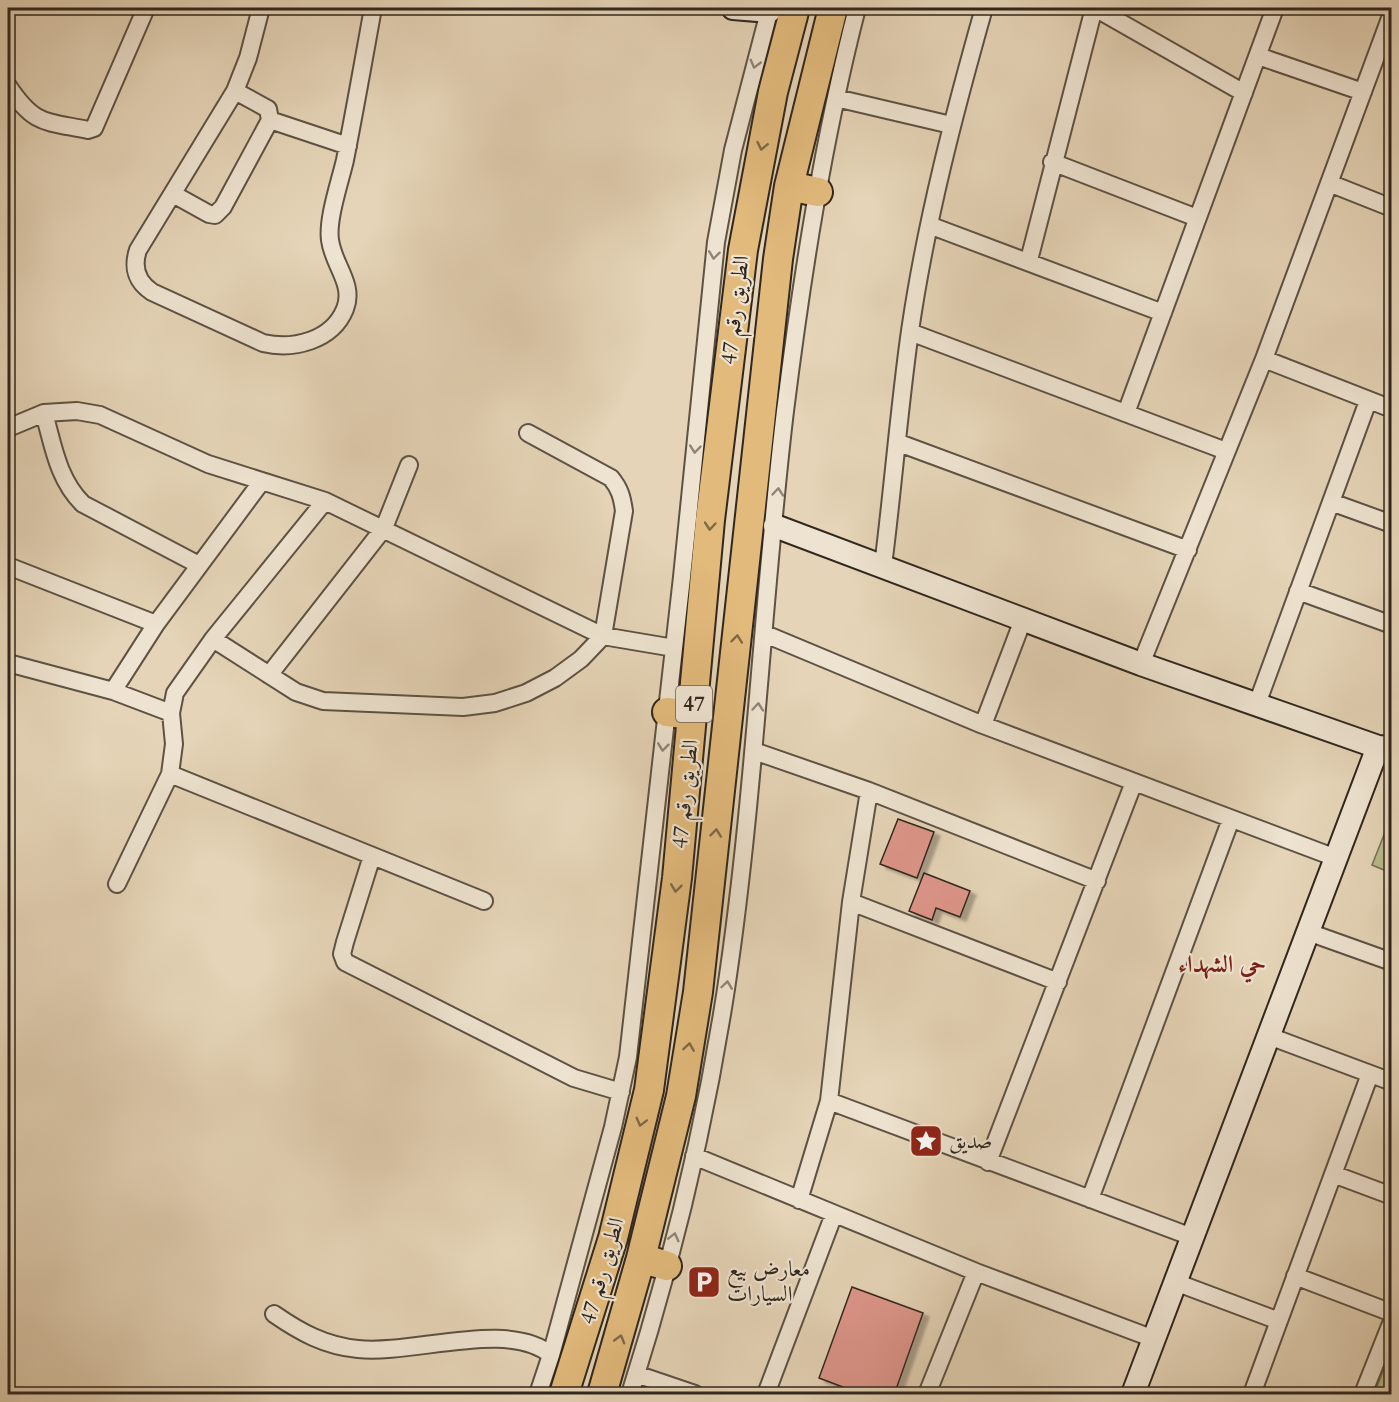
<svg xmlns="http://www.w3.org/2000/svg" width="1399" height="1402" font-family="Cardo,Amiri,serif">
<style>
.green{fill:#b9bb8b;stroke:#747154;stroke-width:1.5}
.building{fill:#de968b;stroke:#30271e;stroke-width:1.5;filter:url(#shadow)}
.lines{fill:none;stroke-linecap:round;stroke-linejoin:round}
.street-casing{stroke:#5d5244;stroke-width:20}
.secondary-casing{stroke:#30271e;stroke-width:26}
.highway-casing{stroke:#30271e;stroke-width:32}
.street{stroke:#eee3d0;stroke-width:16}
.secondary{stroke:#eee3d0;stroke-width:22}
.highway{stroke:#e2ba7c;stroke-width:28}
.oneway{stroke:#8f8577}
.oneway2{stroke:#806948}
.labels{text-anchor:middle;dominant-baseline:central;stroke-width:4.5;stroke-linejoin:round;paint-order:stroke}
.shield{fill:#eee3d0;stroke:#695f53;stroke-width:1.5}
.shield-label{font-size:21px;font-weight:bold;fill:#30271e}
.street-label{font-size:22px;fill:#30271e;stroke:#eee3d0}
.poi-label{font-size:22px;fill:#30271e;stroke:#eee3d0;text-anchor:start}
.neighbourhood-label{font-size:24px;font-weight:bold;fill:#7a1f14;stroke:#eee3d0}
</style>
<defs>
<filter id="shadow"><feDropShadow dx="6" dy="4" stdDeviation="1.5" flood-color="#0004"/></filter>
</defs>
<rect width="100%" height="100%" fill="#e5d4b7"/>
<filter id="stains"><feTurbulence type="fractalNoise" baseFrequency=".00333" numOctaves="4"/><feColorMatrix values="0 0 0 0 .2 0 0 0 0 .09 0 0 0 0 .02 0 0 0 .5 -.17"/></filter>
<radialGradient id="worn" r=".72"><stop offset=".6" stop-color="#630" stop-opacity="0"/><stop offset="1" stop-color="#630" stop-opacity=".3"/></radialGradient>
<!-- green -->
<path class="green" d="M1391,817L1392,873H1391L1372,865Z
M1391,1351V1394H1374Z"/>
<!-- building -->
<path class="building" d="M898,819L934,832L917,878L880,864Z
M924,873L970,891L960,917L936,908L932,920L909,911Z
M852,1287L923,1313L894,1395H864L819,1378Z"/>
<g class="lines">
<defs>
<path id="street" d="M261,8L248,58L235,91L138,250C132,268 137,282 152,292L263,343C293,350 332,341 345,309C355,284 333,265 330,240C327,219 340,182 345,160C355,109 364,58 373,8
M1095,8L1244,93
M1258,56L1363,92
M8,86C34,125 44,121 88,130L94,128L146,8
M836,98L951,125
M270,120L348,146
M1052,162L1197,218
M1329,183L1392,208
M173,194L209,214L215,215L223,207L270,120L268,109L235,91
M929,225L1163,313
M1029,260L1094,8
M910,332L1226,451
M1264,359L1392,409
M44,413C53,445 58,480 83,504L199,565
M1126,413L1275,8
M8,428L44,413L77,411L100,415L208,464L325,501L603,636L674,648
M899,443L1188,550
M1331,502L1392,524
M8,566L156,624
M883,566C893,488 899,409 910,331C926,221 954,114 984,8
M1298,591L1392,625
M765,634L983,725L1336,858
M213,639L296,692L323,701L463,707L495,703L526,693L555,678L581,659L603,636L624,511C622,497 620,489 611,478L528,433
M8,663L113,691L171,713
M1141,664L1264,359L1392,13
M269,675L384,528L409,465
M113,691L156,624L262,481
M1257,704L1368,401
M983,725L1024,617
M754,751L869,791L1097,881
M170,774L484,901
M372,856L345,942L342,954L345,962L574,1078L621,1092
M117,884L170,774L174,744L171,713L175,693L213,639L325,501
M851,902L1058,982
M1308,932L1392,962
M1269,1036L1392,1082
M829,1101L1192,1237
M694,1156L976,1272L1154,1339
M988,1162L1134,782
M1333,1174L1392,1196
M1090,1199L1231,819
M799,1200L829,1101L851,902L869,791
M1295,1276L1392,1313
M1175,1282L1279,1321
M274,1314C300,1332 325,1346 358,1349C413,1355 509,1319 551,1355
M636,1374L695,1394
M538,1394L551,1355L613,1127L628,1057L682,577L716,242L733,150L770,8
M630,1394C672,1262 705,1126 726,989C755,797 762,603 785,411C802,276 823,140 857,8
M766,1394L834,1214
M927,1394L976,1272
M1252,1394L1370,1074
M1363,1394L1392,1321"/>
<path id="secondary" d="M733,8L769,11
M775,526L1141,664L1378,747L1392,748
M1133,1394L1378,747"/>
<path id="highway" d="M789,186L818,192
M667,712L693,715
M641,1258L667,1266
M564,1394L613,1238L649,1090L677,878L710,520L743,250L773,92L795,8
M602,1394L641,1258L681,1096L698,992L778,259L789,186L833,8"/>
</defs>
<!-- street casing -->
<use href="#street" class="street-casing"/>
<!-- secondary casing -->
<use href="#secondary" class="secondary-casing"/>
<!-- highway casing -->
<use href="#highway" class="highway-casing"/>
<!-- street -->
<use href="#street" class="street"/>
<!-- secondary -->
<use href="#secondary" class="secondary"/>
<!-- highway -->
<use href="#highway" class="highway"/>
</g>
<!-- one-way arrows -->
<defs><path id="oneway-chevron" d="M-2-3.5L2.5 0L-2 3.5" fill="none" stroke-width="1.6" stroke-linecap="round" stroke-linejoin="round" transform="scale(1.5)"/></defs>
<g class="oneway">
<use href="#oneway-chevron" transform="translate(755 64) rotate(105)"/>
<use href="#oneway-chevron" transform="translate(714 255) rotate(97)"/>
<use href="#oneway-chevron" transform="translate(695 449) rotate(96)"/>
<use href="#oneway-chevron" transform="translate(778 492) rotate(-85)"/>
<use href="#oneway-chevron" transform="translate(758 707) rotate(-85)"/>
<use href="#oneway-chevron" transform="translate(663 747) rotate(97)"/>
<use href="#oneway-chevron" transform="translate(727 985) rotate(-82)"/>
<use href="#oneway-chevron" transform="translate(674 1237) rotate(-76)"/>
</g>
<g class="oneway2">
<use href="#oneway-chevron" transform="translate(762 146) rotate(102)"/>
<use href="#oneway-chevron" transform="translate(710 526) rotate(95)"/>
<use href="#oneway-chevron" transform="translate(737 639) rotate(-84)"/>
<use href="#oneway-chevron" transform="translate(716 833) rotate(-84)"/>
<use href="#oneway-chevron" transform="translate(676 888) rotate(97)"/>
<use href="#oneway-chevron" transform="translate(689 1047) rotate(-81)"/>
<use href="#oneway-chevron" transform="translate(641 1122) rotate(104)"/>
<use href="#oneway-chevron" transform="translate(620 1339) rotate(-74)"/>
</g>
<!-- icons -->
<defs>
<symbol id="sight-square" viewBox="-11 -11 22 22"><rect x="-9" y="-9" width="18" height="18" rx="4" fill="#8f2418" stroke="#eee3d0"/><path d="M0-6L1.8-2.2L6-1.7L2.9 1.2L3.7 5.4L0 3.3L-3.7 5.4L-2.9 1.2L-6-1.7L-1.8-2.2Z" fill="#fff"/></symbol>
<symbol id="parking-square" viewBox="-11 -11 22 22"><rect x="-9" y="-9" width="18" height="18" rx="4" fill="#8f2418" stroke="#eee3d0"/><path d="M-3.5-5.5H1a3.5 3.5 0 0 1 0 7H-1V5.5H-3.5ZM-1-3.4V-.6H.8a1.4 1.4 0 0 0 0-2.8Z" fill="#fff"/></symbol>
</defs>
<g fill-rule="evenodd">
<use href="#sight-square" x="907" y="1122" width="38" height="38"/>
<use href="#parking-square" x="685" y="1263" width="38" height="38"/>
</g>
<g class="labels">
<!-- shield labels -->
<rect class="shield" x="676" y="686" width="36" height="36" rx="4.5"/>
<g class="shield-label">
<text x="694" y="704">47</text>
</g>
<!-- street labels -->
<g class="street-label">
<text transform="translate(735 310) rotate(-83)">الطريق رقم 47</text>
<text transform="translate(685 794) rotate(-84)">الطريق رقم 47</text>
<text transform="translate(602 1271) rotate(-74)">الطريق رقم 47</text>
</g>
<!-- poi labels -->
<g class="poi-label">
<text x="949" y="1141">صديق</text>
<text x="727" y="1269">معارض بيع<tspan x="727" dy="25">السيارات</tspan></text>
</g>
<!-- neighbourhood labels -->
<g class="neighbourhood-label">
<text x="1222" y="964">حي الشهداء</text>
</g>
</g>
<!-- margin -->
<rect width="1399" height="1402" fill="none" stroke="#e5d4b7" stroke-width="30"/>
<rect x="9" y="9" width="1381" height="1384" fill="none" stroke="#30271e" stroke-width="3"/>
<rect x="15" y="15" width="1369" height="1372" fill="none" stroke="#30271e" stroke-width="1.5"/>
<rect width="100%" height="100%" filter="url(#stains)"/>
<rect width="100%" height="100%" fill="url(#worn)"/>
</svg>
